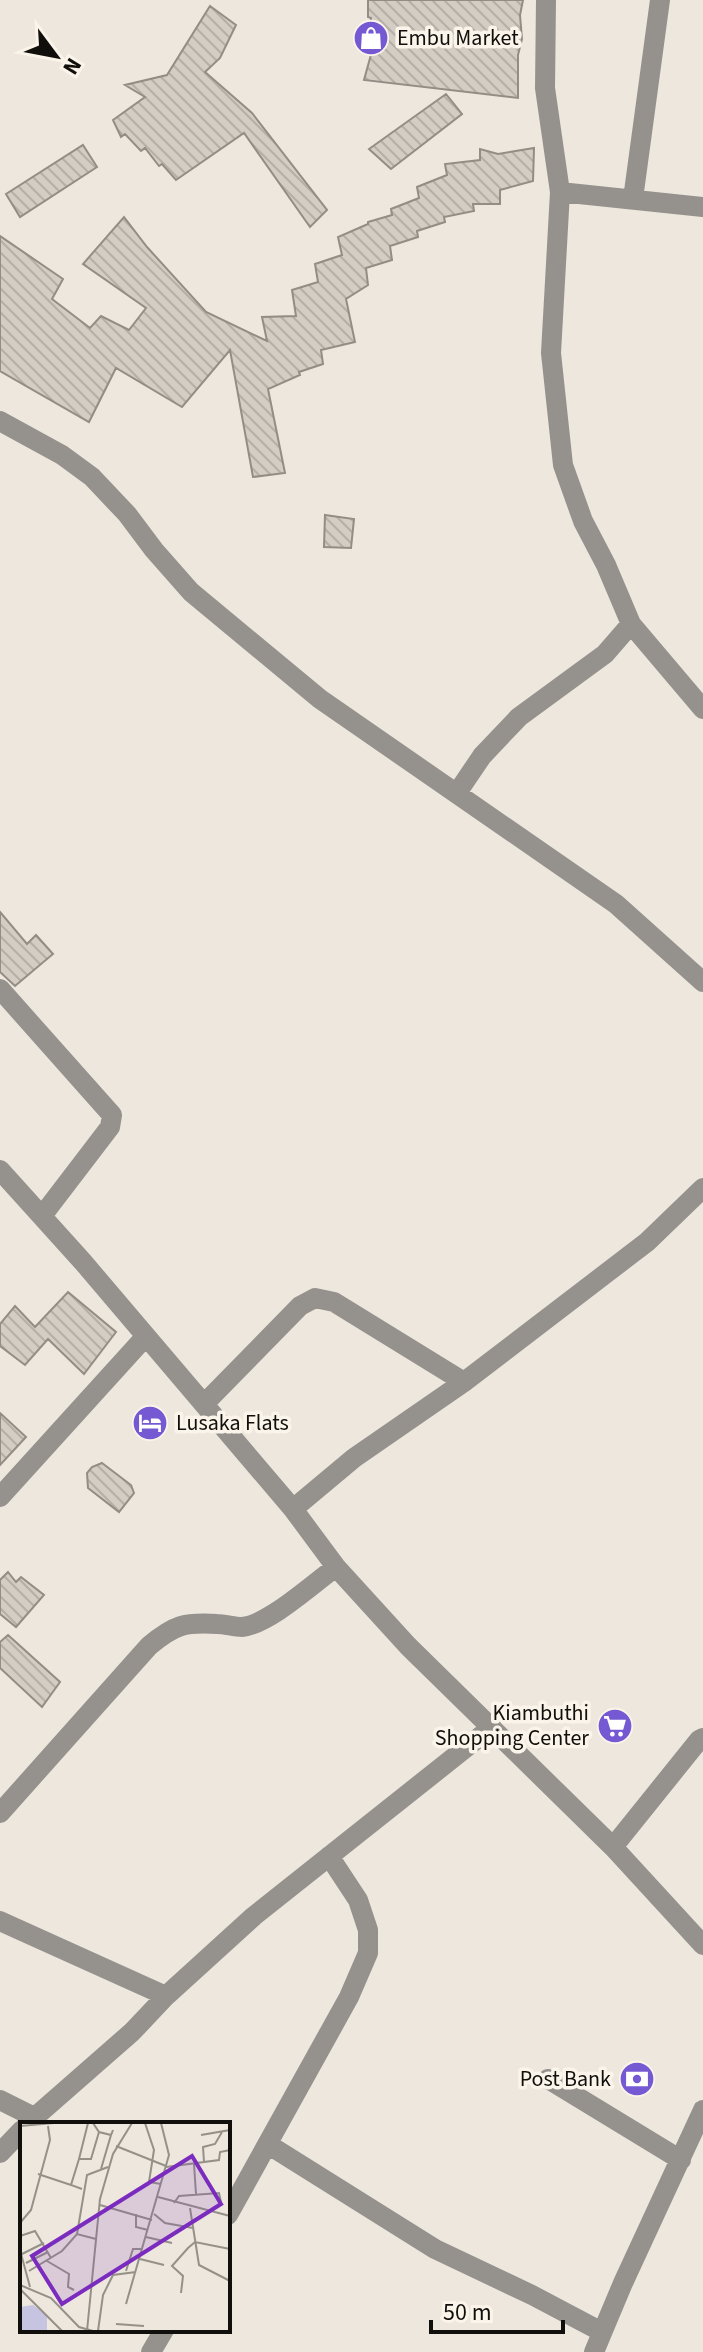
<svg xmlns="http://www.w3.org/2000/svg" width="703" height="2352" font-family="'Source Sans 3',sans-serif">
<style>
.building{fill:url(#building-back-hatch);stroke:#938d85;stroke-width:2}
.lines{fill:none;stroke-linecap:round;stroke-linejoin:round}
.minor{stroke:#95928e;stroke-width:20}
.labels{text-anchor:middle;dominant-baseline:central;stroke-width:7;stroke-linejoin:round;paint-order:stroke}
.poi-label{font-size:22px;fill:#110f0c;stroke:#fbf4ea;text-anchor:start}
.inset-road{fill:none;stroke:#959189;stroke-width:2}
.view{fill:#7b2cbf;fill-opacity:0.15;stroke:#7b2cbf;stroke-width:4}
.inset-edge{fill:none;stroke:#110f0c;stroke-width:4}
</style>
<defs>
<pattern id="building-back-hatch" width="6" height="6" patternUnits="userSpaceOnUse" patternTransform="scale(2)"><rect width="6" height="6" fill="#d3cdc4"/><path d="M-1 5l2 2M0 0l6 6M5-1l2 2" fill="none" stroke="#b4afa7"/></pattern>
</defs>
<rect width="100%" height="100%" fill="#ede7dd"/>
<!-- building -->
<path class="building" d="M368,0H523L520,15L522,39L518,55V98L364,80L372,51L367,50L371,18L368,17Z
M210,6L236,25L220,58L205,72L252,113L327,210L310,227L244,133L176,180L162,164L159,166L145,148L141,151L125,134L121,137L113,120L145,97L125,85L167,75Z
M446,94L462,114L391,169L369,149Z
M83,145L97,167L20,217L6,194Z
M534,148L533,181L500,190V204H473L474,211L444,217L445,222L417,231L418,237L390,246L392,260L366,268L368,285L346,299L355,342L321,350L323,364L299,372L300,375L268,389L285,473L253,477L230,350L182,407L116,368L89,422L0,371V236L63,279L52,299L90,328L101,316L129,330L146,308L83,264L124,217L147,247L206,312L267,341L262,317L296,316L292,290L318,282L315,264L342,255L338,237L368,224V222L392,215L391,209L419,198L417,187L447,175L445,164L480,160V149L498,154Z
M325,515L354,519L351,548L324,547Z
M0,912L27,944L36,935L53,954L15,986L0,972Z
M68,1292L116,1332L84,1374L48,1339L25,1365L0,1346V1324L15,1306L35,1327Z
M0,1413L26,1437L0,1465Z
M102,1463L131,1485L134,1493L119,1512L88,1488L87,1473L92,1467Z
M8,1572L16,1582L21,1577L44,1595L16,1627L0,1614V1580Z
M8,1635L60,1682L42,1707L0,1668V1642Z"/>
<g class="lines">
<!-- minor -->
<path class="minor" d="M560,192L703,207
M633,199L660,0
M0,421L62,455L92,477L127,514L154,550L191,592L320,699L616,904L703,982
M631,624L703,709
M457,793L482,756L519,717L605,654L631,624L606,565L583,521L563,465L551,353L560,192L545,88L546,0
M0,989L112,1115L110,1127L42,1216
M0,1170L83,1262L293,1509L336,1567L408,1646L613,1847L703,1945
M204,1404L300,1306L315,1298L334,1302L464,1382
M0,1497L146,1336
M293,1509L354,1458L464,1382L647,1242L703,1188
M0,1813L149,1646C174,1625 184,1622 217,1624C225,1624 234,1627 242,1627C268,1625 314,1583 336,1567
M613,1847L699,1740L703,1738
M0,1921L166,1996
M548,2079L681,2160
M0,2100L34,2117
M27,2124L132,2032L166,1996L254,1916L492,1727
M269,2145L435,2249L532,2295L602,2332
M0,2153L22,2130
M228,2215L349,1997L368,1953V1930L358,1900L329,1856
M151,2352L164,2330
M594,2352L623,2283L703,2110"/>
</g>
<!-- icons -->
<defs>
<symbol id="shop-disc" viewBox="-11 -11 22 22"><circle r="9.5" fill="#7459d3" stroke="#fbf4ea"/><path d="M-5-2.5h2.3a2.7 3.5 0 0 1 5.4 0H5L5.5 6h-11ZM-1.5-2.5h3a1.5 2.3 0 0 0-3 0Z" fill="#fff"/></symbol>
<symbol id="hotel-disc" viewBox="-11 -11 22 22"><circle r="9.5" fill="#7459d3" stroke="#fbf4ea"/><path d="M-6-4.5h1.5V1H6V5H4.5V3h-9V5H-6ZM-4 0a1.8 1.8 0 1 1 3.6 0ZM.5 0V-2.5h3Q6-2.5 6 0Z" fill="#fff"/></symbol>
<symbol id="supermarket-disc" viewBox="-11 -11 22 22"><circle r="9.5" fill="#7459d3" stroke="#fbf4ea"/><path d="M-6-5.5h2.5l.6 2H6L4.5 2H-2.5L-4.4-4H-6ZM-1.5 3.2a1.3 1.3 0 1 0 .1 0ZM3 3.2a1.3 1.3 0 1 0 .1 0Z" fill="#fff"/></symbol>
<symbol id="bank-disc" viewBox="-11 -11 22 22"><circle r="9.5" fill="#7459d3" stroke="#fbf4ea"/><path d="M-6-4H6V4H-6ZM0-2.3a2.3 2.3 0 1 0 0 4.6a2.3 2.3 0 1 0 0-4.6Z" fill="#fff"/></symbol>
</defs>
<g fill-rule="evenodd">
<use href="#shop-disc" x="351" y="18" width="40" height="40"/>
<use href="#hotel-disc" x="130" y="1403" width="40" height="40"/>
<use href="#supermarket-disc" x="595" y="1706" width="40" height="40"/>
<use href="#bank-disc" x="617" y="2059" width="40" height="40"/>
</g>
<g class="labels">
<!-- poi labels -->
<g class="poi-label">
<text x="397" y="38">Embu Market</text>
<text x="176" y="1423">Lusaka Flats</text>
<text x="589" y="1713" text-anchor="end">Kiambuthi<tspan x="589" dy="25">Shopping Center</tspan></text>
<text x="611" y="2079" text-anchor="end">Post Bank</text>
</g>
</g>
<!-- overview -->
<g transform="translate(20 2122)">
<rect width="210" height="210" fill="#ede7dd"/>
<path d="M13,183L27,193V209H0V185Z" fill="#c6c4e1"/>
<path class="inset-road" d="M68,1L59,37H71L79,10M73,1L79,10L91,13L93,8M125,1L134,28L129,60L141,62M0,4L34,1M181,13L210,8M96,24L146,44M59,37L51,63L62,67M184,40L183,25L195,22L202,10M174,42L176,72M146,45L199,38L200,30L210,28M81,47L91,13M18,52L51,63M138,75L210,94M154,81L159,74L199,71L201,80M80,83L132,98M170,86L179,143L210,159M116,92V105L128,108M134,92L145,101L173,106M0,101L11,88L30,18L28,4M57,112L67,53L88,45M0,114L15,109L31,136M126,115L152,121M0,128L10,165M2,132L24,121M120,137L144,143M27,139L49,152L48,165L54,168M6,141L28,130M9,149L42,129L57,112L76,117M106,149L113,127H122M0,163L31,176L59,205L73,209M0,167L42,209M161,171L163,154L152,144L168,126L175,120L210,127M106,182L149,33L141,1M96,202L124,204M67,209L80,77L93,32L112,1M78,209L83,173L93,153L116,150"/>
<path class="view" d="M172,34L201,82L42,182L12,134Z"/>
<rect width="210" height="210" class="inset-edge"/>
</g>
<!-- north arrow -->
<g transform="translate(56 56) rotate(122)" stroke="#fbf4ea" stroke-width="6" paint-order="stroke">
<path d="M0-6L14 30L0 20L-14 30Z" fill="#110f0c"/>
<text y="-12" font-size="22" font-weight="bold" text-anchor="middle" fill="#110f0c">N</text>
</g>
<!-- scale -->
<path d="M431 2320v12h132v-12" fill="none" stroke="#110f0c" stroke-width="4"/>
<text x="443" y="2320" font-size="24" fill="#110f0c" stroke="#fbf4ea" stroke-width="6" paint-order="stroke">50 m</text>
</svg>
